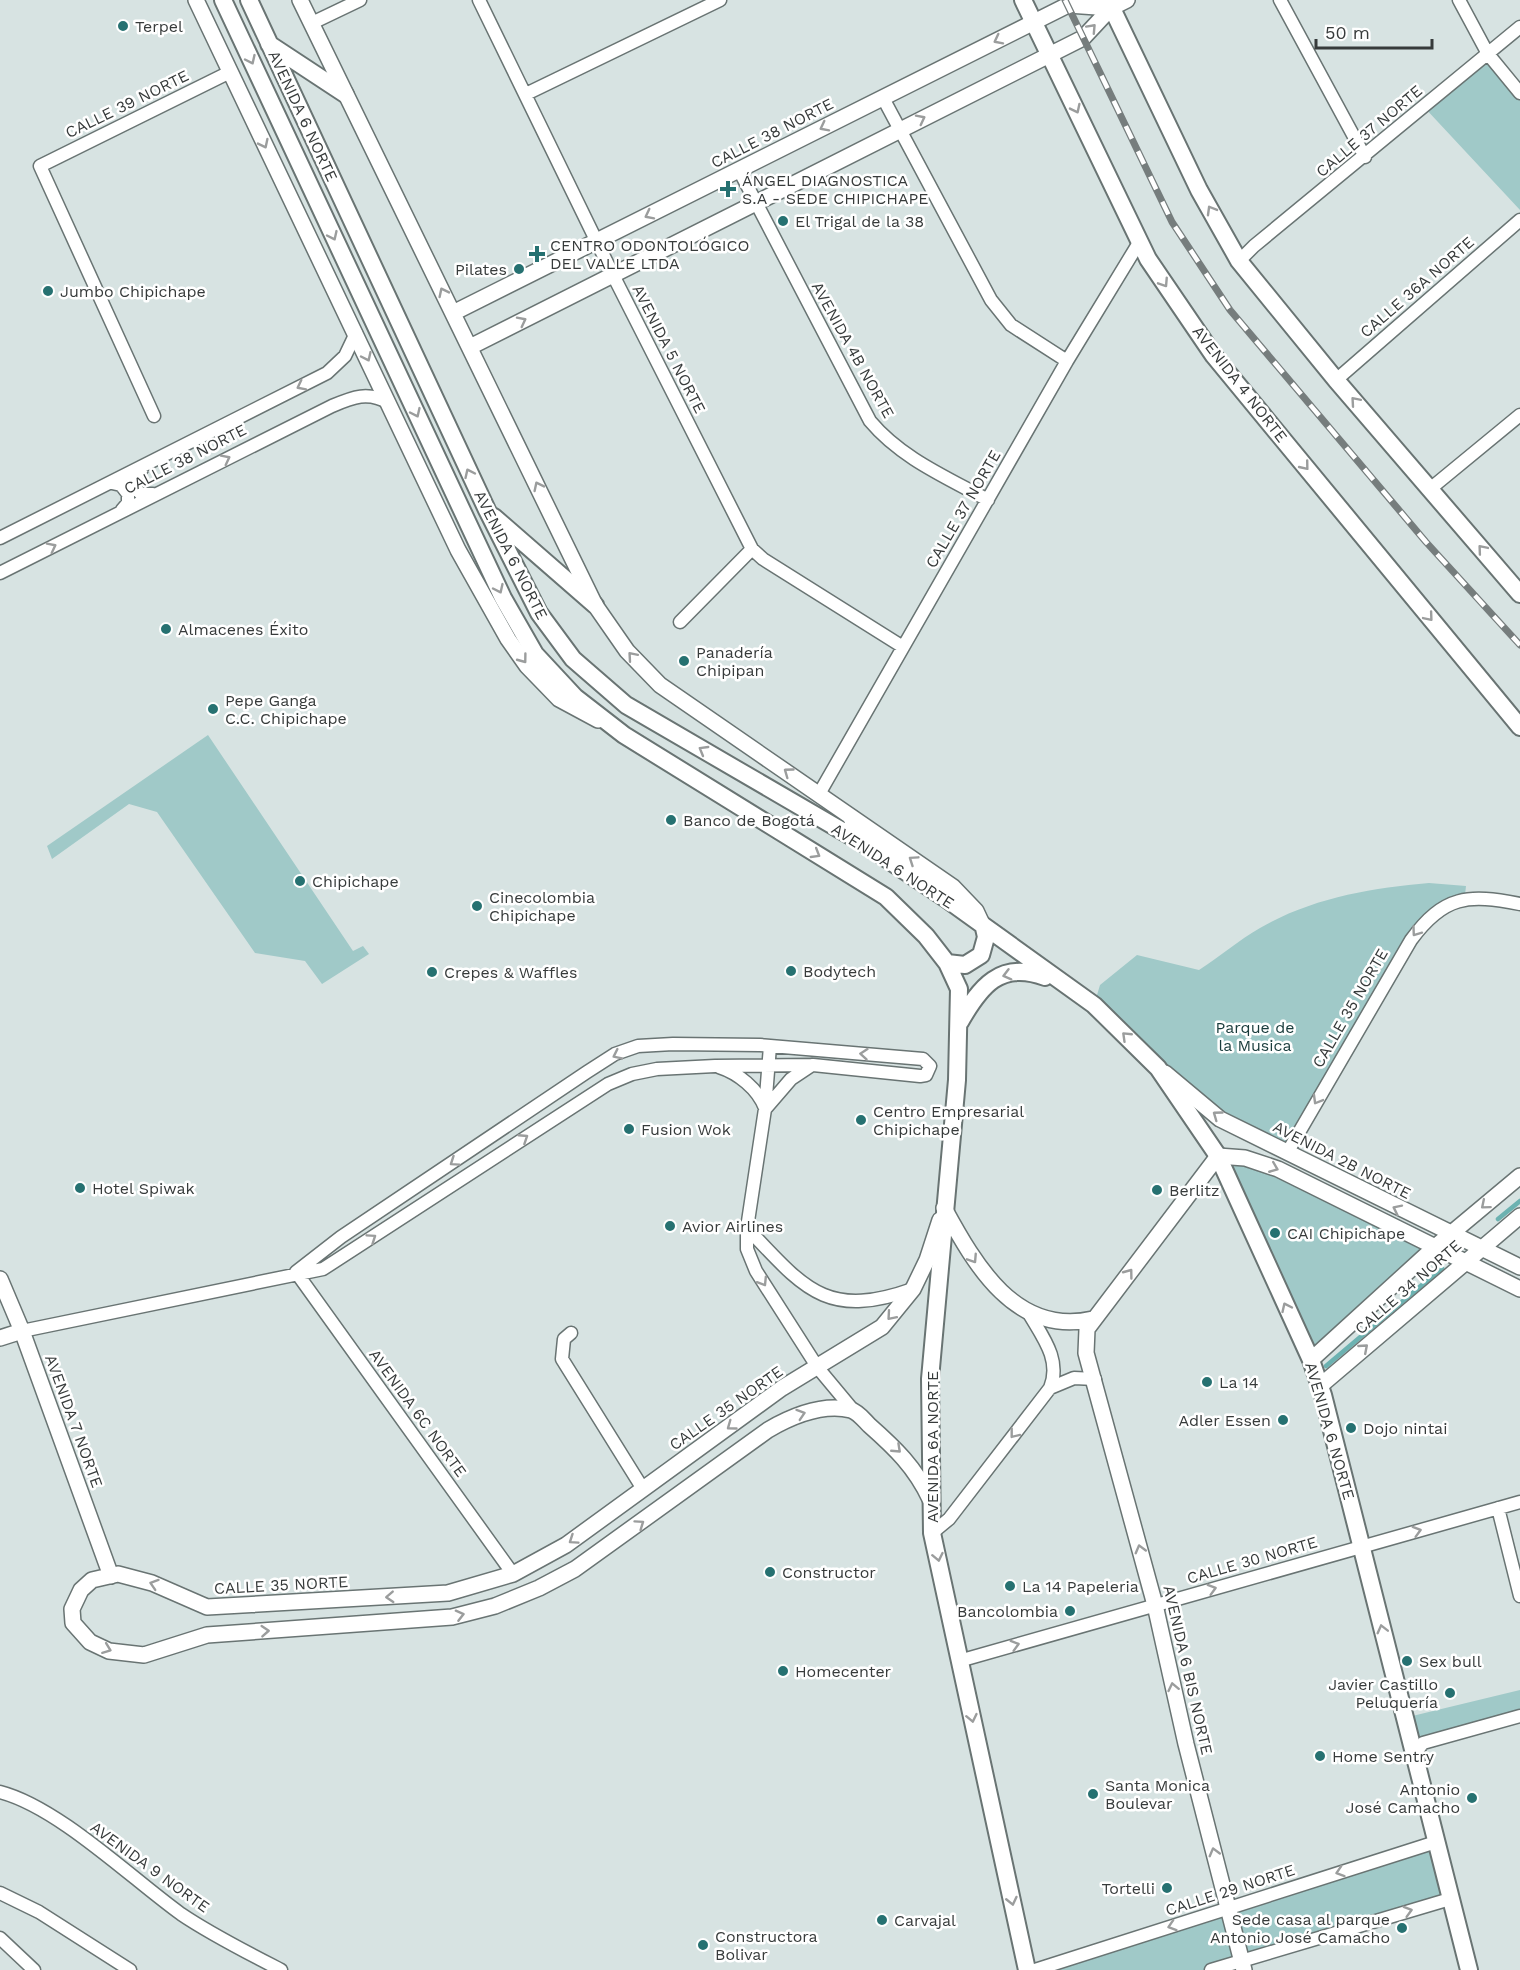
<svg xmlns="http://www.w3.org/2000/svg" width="1520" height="1970" font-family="'Work Sans',sans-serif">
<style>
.green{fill:#a0c9c8}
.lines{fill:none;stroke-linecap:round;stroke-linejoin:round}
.stream{stroke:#6cb2b1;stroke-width:4.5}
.minor-casing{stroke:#697473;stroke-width:15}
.tertiary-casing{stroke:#697473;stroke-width:18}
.secondary-casing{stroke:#697473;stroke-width:20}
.minor{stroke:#fff;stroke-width:12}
.tertiary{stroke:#fff;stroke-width:15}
.secondary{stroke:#fff;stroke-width:16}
.rail-casing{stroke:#767d7d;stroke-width:7}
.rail{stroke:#fff;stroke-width:4.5;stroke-dasharray:14;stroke-linecap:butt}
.oneway{stroke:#9b9d9d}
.poi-dot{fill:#267171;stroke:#fff;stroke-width:2}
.labels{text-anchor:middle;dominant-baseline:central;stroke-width:5;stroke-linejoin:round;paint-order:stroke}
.poi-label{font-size:16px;fill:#373b3b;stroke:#fff;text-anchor:start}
.street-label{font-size:16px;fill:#373b3b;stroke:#fff}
.park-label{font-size:16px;fill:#183b3b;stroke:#fff}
</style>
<rect width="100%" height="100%" fill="#d7e3e2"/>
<!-- green -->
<path class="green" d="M1488,54L1520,93V210L1424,107Z
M208,735L353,951L363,946L369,954L322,984L305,961L255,953L157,812L129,804L52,859L47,846Z
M1429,883L1466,886L1465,895L1423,922L1287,1153L1220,1119L1094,1005L1100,985L1137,955L1199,970C1219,957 1239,940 1260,928C1312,898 1371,888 1429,883Z
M1229,1155L1435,1247L1311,1360L1218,1156Z
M1520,1690V1716L1423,1743L1408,1733L1404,1718Z
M1436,1842L1450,1899L1211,1970H1035Z"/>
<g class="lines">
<!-- stream -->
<path class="stream" d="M1498,1219L1520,1201
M1326,1366L1442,1268"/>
<defs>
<path id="minor" d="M479,0L613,275L752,549L763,559L903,647
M1280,0L1365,157
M1459,0L1488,54L1520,93
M312,23L360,0
M526,94L720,0
M883,98L991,300L1011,325L1067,361
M739,170L870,421C901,458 946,477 988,500
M1239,261L1254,246L1520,27
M1336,380L1520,220
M154,416L40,166L230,72
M142,469L135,476V488L141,494H153
M112,483L121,485L128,494V503L122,510
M1430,489L1520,415
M0,538L327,373L345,356L356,333
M0,573L332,406C353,397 368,391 389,403
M680,622L752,549
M819,794L1067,361L1140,241
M770,1046L765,1109L747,1228V1249L756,1271L818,1368L853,1410
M719,1067C738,1073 758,1089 765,1108
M766,1108L791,1079L812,1065
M1287,1153L1411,940C1444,895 1468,894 1520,904
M747,1228C804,1288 826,1320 913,1289
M296,1272L513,1574
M22,1331L323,1269L608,1084L632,1074L657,1069L715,1066L813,1065L920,1076L926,1075L930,1066L923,1059L760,1045L673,1044L638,1046L615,1054L587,1072L341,1237L296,1272
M571,1333L564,1339L562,1359L643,1489
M1050,1388L1074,1378L1095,1379
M1498,1508L1520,1596
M932,1533L949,1519L1050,1388C1062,1359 1041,1335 1027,1310
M959,1661L1520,1502
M1414,1755L1423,1743L1520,1716
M0,1792C58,1807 131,1878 181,1914C212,1935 248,1953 281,1970
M0,1893L39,1912L130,1970
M0,1938L34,1970
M1035,1970L1436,1842
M1211,1970L1450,1899"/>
<path id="tertiary" d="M196,0L458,550L508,639L527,666L559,699L598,720
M300,0L595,605L627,651L660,685L953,887L976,911L983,926
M453,313L1068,5L1111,8
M470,347L1083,38L1111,8L1127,0
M1165,1073L1220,1119L1520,1267
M944,1208C975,1265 1016,1337 1093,1319
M0,1279L22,1331L111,1576
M0,1338L22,1331
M1311,1360L1435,1247L1520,1176
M1320,1386L1520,1216
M930,1499C915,1467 895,1448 869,1425C864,1420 858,1412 851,1410C822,1403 792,1416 768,1430L575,1569L539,1588L495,1606L452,1617L207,1635L144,1655L109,1651L90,1642L73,1623L72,1609L81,1590L92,1580L118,1574L152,1583L207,1607L448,1593L513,1574L566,1545L782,1388L882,1327L913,1289L927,1260L940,1220
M1244,1970L1186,1744L1155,1605L1086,1353L1087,1329L1218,1156L1245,1158L1278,1169L1520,1289"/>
<path id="secondary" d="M223,0L503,598L535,654L575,697L624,735L886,897L926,936L947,963L959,989L957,1080L930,1379L932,1533L1027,1970
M249,0L487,510L539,613L573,659L626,705L863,843L945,898L1094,1005L1158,1068L1218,1156L1311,1360L1323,1395L1469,1970
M1023,0L1148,259L1214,356L1520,727
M1108,0L1199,190L1239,261L1336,380L1520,594
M269,44L345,94
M494,517L595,605
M852,819L863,843
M947,963L965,965L981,955L986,937L984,928
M960,1022C980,987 1000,960 1045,977"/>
</defs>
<!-- minor casing -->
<use href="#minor" class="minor-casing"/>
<!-- tertiary casing -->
<use href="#tertiary" class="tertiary-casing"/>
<!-- secondary casing -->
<use href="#secondary" class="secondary-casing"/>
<!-- minor -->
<use href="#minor" class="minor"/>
<!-- tertiary -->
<use href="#tertiary" class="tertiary"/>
<!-- secondary -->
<use href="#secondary" class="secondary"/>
<defs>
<path id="rail" d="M1065,0L1172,222L1230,310L1426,542L1520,645"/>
</defs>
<!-- rail casing -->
<use href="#rail" class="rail-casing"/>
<!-- rail -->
<use href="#rail" class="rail"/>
</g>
<!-- one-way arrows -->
<defs><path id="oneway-chevron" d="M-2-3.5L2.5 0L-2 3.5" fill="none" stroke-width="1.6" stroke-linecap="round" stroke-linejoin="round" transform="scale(1.5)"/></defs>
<g class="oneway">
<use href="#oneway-chevron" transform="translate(1092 28) rotate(-47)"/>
<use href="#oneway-chevron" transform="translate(998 40) rotate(153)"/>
<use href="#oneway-chevron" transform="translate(251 60) rotate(65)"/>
<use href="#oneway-chevron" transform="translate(1076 109) rotate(64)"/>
<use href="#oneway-chevron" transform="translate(921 119) rotate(-27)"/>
<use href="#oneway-chevron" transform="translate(824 127) rotate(153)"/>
<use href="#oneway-chevron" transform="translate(264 144) rotate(64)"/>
<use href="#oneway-chevron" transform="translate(1211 210) rotate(-120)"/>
<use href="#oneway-chevron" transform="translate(649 215) rotate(153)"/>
<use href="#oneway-chevron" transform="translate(333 236) rotate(65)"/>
<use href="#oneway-chevron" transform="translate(1164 283) rotate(57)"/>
<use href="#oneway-chevron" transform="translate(443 292) rotate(-116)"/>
<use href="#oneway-chevron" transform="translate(522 321) rotate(-27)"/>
<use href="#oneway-chevron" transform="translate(367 357) rotate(65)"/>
<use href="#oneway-chevron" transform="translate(301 386) rotate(153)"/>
<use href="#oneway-chevron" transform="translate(1355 401) rotate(-131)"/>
<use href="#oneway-chevron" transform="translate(416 413) rotate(65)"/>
<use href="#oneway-chevron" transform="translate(226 459) rotate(-27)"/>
<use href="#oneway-chevron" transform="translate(1305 466) rotate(51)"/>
<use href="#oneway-chevron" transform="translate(469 473) rotate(-115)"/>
<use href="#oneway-chevron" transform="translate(538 486) rotate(-116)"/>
<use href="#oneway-chevron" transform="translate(52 547) rotate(-27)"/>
<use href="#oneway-chevron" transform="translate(1482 549) rotate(-130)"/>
<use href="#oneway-chevron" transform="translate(499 589) rotate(65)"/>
<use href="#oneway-chevron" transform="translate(1429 617) rotate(50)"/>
<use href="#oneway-chevron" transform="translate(632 656) rotate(-131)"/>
<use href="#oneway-chevron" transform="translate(523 659) rotate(53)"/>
<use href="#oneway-chevron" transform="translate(703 750) rotate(-150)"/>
<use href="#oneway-chevron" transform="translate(788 772) rotate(-144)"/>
<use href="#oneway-chevron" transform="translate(816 854) rotate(31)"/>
<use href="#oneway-chevron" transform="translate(913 860) rotate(-146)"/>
<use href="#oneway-chevron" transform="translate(1416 932) rotate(126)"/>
<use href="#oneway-chevron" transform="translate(1007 975) rotate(165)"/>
<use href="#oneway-chevron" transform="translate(1126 1036) rotate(-136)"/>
<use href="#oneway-chevron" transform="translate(864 1054) rotate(-175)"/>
<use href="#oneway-chevron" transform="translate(617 1055) rotate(154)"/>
<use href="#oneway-chevron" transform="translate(1317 1100) rotate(120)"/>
<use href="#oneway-chevron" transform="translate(1217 1115) rotate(-144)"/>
<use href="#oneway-chevron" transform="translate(524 1138) rotate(-33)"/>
<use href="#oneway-chevron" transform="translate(454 1162) rotate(146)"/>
<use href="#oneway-chevron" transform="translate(1274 1168) rotate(22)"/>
<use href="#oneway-chevron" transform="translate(1485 1205) rotate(140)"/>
<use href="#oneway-chevron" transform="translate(1397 1209) rotate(-154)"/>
<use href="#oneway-chevron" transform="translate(372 1238) rotate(-34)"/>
<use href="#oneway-chevron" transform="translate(973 1259) rotate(57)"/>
<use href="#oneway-chevron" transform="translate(1129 1273) rotate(-53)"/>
<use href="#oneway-chevron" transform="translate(763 1282) rotate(58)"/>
<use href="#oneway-chevron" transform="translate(1286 1307) rotate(-115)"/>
<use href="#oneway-chevron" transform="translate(891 1316) rotate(131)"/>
<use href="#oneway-chevron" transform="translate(1364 1348) rotate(-41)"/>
<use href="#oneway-chevron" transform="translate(801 1414) rotate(-18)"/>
<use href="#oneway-chevron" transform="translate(731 1426) rotate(144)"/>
<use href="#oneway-chevron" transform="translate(1014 1434) rotate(128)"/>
<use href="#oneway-chevron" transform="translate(897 1449) rotate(43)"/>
<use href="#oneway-chevron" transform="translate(640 1524) rotate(-35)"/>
<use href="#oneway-chevron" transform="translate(1417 1531) rotate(-16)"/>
<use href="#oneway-chevron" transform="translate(573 1540) rotate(146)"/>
<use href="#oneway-chevron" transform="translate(1140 1549) rotate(-105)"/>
<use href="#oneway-chevron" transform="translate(938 1557) rotate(78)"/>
<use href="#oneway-chevron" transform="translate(154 1584) rotate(-162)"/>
<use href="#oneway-chevron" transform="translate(1212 1589) rotate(-16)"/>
<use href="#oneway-chevron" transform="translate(390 1597) rotate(177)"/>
<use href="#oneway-chevron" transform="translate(460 1615) rotate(-14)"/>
<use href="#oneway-chevron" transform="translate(1382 1629) rotate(-104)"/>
<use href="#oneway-chevron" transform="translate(265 1631) rotate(-4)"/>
<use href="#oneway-chevron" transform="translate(1015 1645) rotate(-16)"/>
<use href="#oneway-chevron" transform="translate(107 1649) rotate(21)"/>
<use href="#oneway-chevron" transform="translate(1173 1687) rotate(-102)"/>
<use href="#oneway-chevron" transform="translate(972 1718) rotate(78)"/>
<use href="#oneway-chevron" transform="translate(1214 1852) rotate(-105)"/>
<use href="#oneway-chevron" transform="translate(1340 1872) rotate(162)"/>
<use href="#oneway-chevron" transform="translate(1012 1901) rotate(77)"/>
<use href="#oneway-chevron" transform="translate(1408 1911) rotate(-16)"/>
<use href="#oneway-chevron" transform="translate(1172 1926) rotate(162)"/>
</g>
<!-- markers -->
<g class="poi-dot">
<circle cx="123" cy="26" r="6"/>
<path d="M725 180h6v6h6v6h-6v6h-6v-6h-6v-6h6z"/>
<circle cx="783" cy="221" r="6"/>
<path d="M534 245h6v6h6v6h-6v6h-6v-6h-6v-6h6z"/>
<circle cx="519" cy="269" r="6"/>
<circle cx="48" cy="291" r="6"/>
<circle cx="166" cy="629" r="6"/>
<circle cx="684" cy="661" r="6"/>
<circle cx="213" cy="709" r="6"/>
<circle cx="671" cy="820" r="6"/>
<circle cx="300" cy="881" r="6"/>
<circle cx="477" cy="906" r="6"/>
<circle cx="791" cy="971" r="6"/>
<circle cx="432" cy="972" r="6"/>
<circle cx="861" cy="1120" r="6"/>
<circle cx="629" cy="1129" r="6"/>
<circle cx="80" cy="1188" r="6"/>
<circle cx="1157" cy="1190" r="6"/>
<circle cx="670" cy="1226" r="6"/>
<circle cx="1275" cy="1233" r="6"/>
<circle cx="1207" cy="1382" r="6"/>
<circle cx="1283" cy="1420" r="6"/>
<circle cx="1351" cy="1428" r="6"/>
<circle cx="770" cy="1572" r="6"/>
<circle cx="1010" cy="1586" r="6"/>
<circle cx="1070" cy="1611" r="6"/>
<circle cx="1407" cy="1661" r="6"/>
<circle cx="783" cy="1671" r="6"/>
<circle cx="1450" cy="1693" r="6"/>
<circle cx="1320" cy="1756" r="6"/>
<circle cx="1093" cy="1794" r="6"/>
<circle cx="1472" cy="1798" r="6"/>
<circle cx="1167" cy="1888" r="6"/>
<circle cx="882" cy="1920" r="6"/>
<circle cx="1402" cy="1928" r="6"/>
<circle cx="703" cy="1945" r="6"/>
</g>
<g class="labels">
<!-- poi labels -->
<g class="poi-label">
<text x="135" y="26">Terpel</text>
<text x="742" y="180">ÁNGEL DIAGNOSTICA<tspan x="742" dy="18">S.A - SEDE CHIPICHAPE</tspan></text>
<text x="795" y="221">El Trigal de la 38</text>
<text x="550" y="245">CENTRO ODONTOLÓGICO<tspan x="550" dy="18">DEL VALLE LTDA</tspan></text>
<text x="507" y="269" text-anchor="end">Pilates</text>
<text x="60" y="291">Jumbo Chipichape</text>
<text x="178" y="629">Almacenes Éxito</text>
<text x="696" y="652">Panadería<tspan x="696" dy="18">Chipipan</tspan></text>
<text x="225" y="700">Pepe Ganga<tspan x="225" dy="18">C.C. Chipichape</tspan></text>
<text x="683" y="820">Banco de Bogotá</text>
<text x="312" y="881">Chipichape</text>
<text x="489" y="897">Cinecolombia<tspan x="489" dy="18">Chipichape</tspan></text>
<text x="803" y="971">Bodytech</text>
<text x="444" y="972">Crepes &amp; Waffles</text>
<text x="873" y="1111">Centro Empresarial<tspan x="873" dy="18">Chipichape</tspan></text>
<text x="641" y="1129">Fusion Wok</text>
<text x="92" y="1188">Hotel Spiwak</text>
<text x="1169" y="1190">Berlitz</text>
<text x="682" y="1226">Avior Airlines</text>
<text x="1287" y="1233">CAI Chipichape</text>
<text x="1219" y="1382">La 14</text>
<text x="1271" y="1420" text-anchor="end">Adler Essen</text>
<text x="1363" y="1428">Dojo nintai</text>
<text x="782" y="1572">Constructor</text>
<text x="1022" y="1586">La 14 Papeleria</text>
<text x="1058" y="1611" text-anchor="end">Bancolombia</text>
<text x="1419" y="1661">Sex bull</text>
<text x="795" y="1671">Homecenter</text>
<text x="1438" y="1684" text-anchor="end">Javier Castillo<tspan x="1438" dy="18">Peluquería</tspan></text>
<text x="1332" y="1756">Home Sentry</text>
<text x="1105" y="1785">Santa Monica<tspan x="1105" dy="18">Boulevar</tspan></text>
<text x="1460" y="1789" text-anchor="end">Antonio<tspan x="1460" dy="18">José Camacho</tspan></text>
<text x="1155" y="1888" text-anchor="end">Tortelli</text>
<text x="1390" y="1919" text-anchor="end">Sede casa al parque<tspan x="1390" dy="18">Antonio José Camacho</tspan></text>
<text x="894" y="1920">Carvajal</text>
<text x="715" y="1936">Constructora<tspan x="715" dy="18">Bolivar</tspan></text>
</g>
<!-- street labels -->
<g class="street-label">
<text transform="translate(127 104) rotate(-26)">CALLE 39 NORTE</text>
<text transform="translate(303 116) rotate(65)">AVENIDA 6 NORTE</text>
<text transform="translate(1369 131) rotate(-40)">CALLE 37 NORTE</text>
<text transform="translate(772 133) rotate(-27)">CALLE 38 NORTE</text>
<text transform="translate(1417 287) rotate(-41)">CALLE 36A NORTE</text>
<text transform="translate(669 349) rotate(63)">AVENIDA 5 NORTE</text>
<text transform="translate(853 350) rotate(61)">AVENIDA 4B NORTE</text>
<text transform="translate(1240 384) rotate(52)">AVENIDA 4 NORTE</text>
<text transform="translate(185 459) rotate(-27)">CALLE 38 NORTE</text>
<text transform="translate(963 509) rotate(-60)">CALLE 37 NORTE</text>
<text transform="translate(511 555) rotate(63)">AVENIDA 6 NORTE</text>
<text transform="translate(893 866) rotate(33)">AVENIDA 6 NORTE</text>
<text transform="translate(1350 1008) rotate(-60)">CALLE 35 NORTE</text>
<text transform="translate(1342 1160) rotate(27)">AVENIDA 2B NORTE</text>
<text transform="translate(1408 1287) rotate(-41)">CALLE 34 NORTE</text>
<text transform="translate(726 1408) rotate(-35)">CALLE 35 NORTE</text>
<text transform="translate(418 1413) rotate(54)">AVENIDA 6C NORTE</text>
<text transform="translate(74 1421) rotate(70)">AVENIDA 7 NORTE</text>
<text transform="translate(1330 1431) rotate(74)">AVENIDA 6 NORTE</text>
<text transform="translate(932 1447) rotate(-90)">AVENIDA 6A NORTE</text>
<text transform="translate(1252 1560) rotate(-16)">CALLE 30 NORTE</text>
<text transform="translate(281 1585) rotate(-3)">CALLE 35 NORTE</text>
<text transform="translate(1188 1670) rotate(77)">AVENIDA 6 BIS NORTE</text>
<text transform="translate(150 1867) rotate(36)">AVENIDA 9 NORTE</text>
<text transform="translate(1230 1890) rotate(-18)">CALLE 29 NORTE</text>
</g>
<!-- park labels -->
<g class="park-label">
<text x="1255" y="1027">Parque de<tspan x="1255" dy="18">la Musica</tspan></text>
</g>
</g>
<!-- scale -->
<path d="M1316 39v9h116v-9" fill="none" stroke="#373b3b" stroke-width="3"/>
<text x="1325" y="39" font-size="18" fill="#373b3b" stroke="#ffffff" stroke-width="4.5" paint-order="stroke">50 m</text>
</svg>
